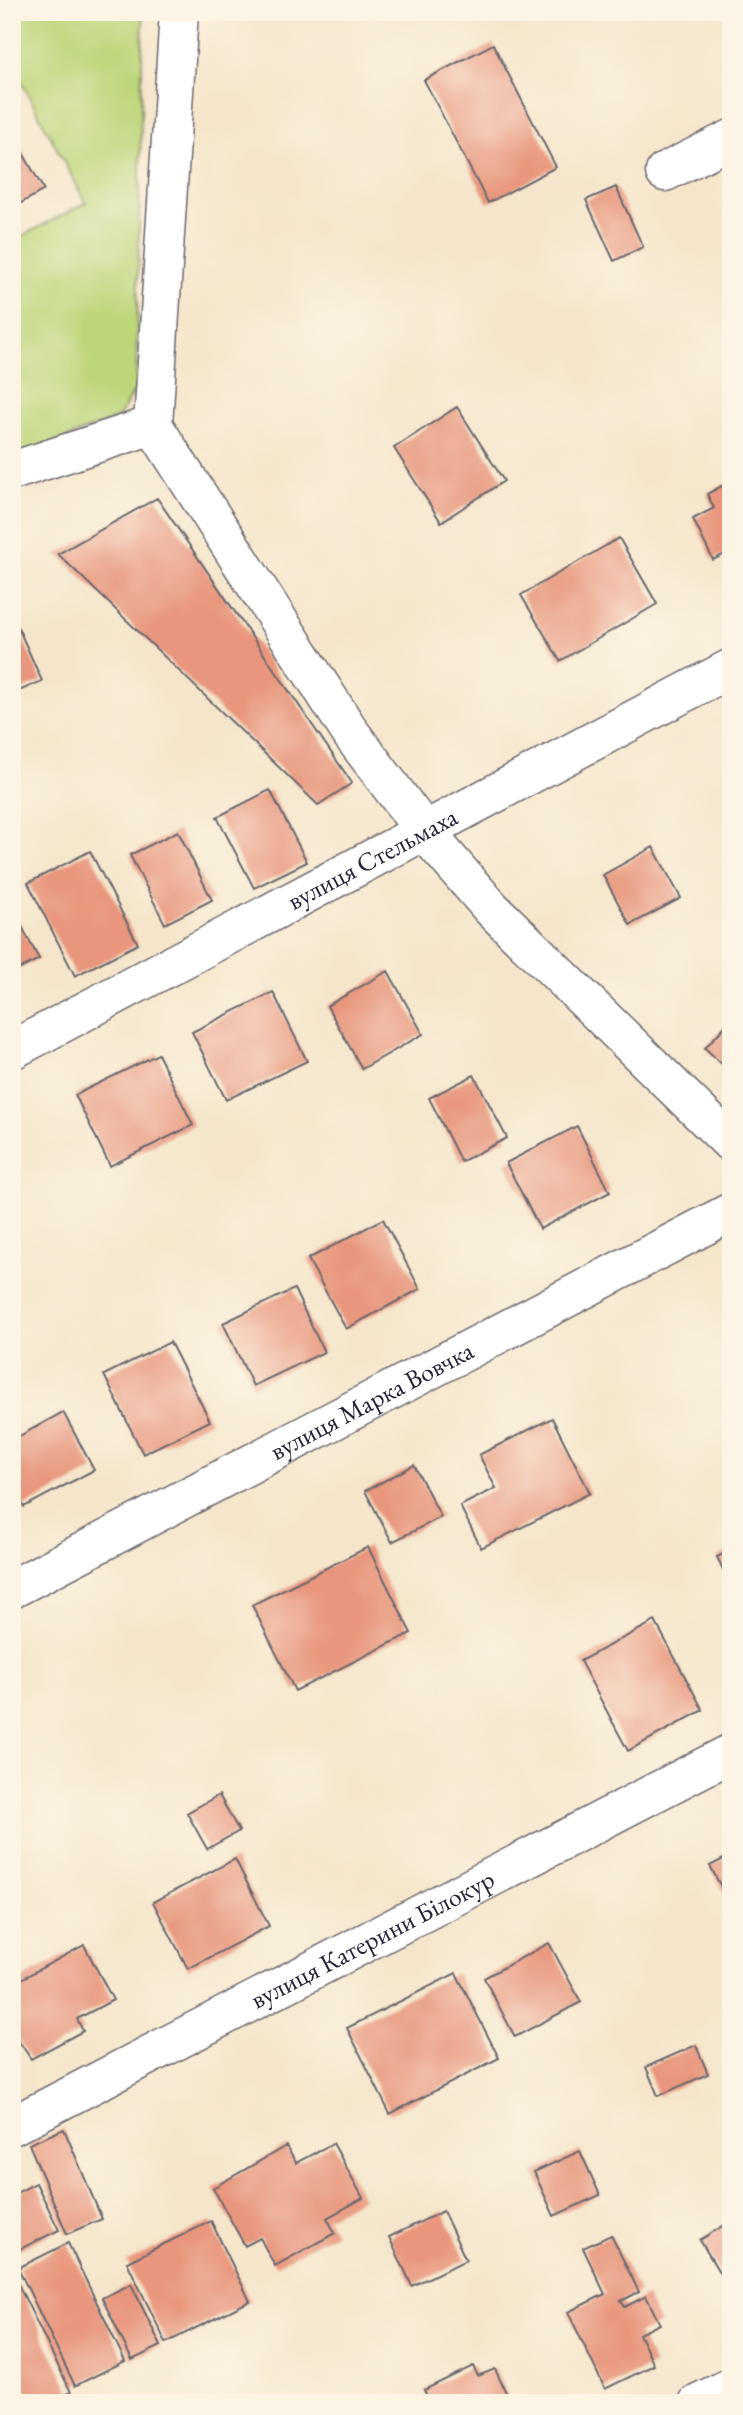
<svg xmlns="http://www.w3.org/2000/svg" width="743" height="2415" font-family="'EB Garamond',serif">
<style>
.green{fill:#bed67a;stroke:#707c5a;stroke-width:2}
.building{fill:#e8967d}
.lines{fill:none;stroke-linecap:round;stroke-linejoin:round}
.minor-casing{stroke:#6c676d;stroke-width:41}
.minor{stroke:#fff;stroke-width:38}
.labels{text-anchor:middle;dominant-baseline:central;stroke-width:7;stroke-linejoin:round;paint-order:stroke}
.street-label{font-size:26px;fill:#22223b;stroke:#fcf5e5}
</style>
<rect width="100%" height="100%" fill="#fcf5e5"/>
<filter id="ink" filterUnits="userSpaceOnUse"><feTurbulence type="fractalNoise" baseFrequency=".0143" numOctaves="2"/><feDisplacementMap in="SourceGraphic" scale="14" xChannelSelector="R" yChannelSelector="G"/><feConvolveMatrix kernelMatrix="1 2 1 2 8 2 1 2 1" color-interpolation-filters="sRGB"/></filter>
<filter id="wash" filterUnits="userSpaceOnUse"><feTurbulence type="fractalNoise" baseFrequency=".00686" numOctaves="4" result="noise"/><feDisplacementMap in="SourceGraphic" scale="28" xChannelSelector="R" yChannelSelector="G"/><feGaussianBlur stdDeviation="1.57" result="paint"/><feColorMatrix in="noise" values="0 0 0 0 0 0 0 0 0 0 0 0 0 0 0 0 0 1.4 0 .05"/><feComposite in="paint" operator="in"/></filter>
<g filter="url(#wash)">
<rect width="100%" height="100%" fill="#f5e6cb"/>
<!-- green -->
<path class="green" d="M12,12H143L136,388L119,417L12,460V241L86,203L12,64Z"/>
<g id="blocks">
<!-- building -->
<path class="building" d="M493,44L556,167L488,203L424,80Z
M12,134L44,190L12,208Z
M616,187L643,247L614,261L586,200Z
M457,407L504,481L441,522L394,448Z
M731,481V551L713,560L693,519L714,508L707,494Z
M157,498L352,783L318,805L58,554Z
M619,538L657,604L560,661L521,595Z
M12,614L42,681L12,694Z
M270,790L307,862L254,888L217,817Z
M178,831L212,900L165,924L130,855Z
M653,847L681,898L630,925L603,875Z
M90,851L138,944L75,976L28,883Z
M12,908L39,959L12,973Z
M388,971L423,1034L362,1069L327,1006Z
M273,992L307,1061L226,1100L192,1032Z
M726,1025L731,1030V1073L705,1048Z
M158,1054L193,1125L110,1166L75,1095Z
M474,1075L507,1138L461,1162L429,1098Z
M577,1126L610,1192L540,1229L506,1163Z
M383,1219L420,1289L346,1329L308,1259Z
M294,1289L324,1352L253,1386L223,1323Z
M170,1342L210,1421L143,1454L104,1375Z
M63,1412L94,1470L24,1507L12,1485V1440Z
M552,1418L590,1493L481,1548L460,1506L496,1488L479,1455Z
M414,1465L441,1517L392,1542L365,1491Z
M368,1547L411,1633L295,1691L252,1605Z
M731,1550V1586L717,1557Z
M655,1621L703,1710L628,1751L580,1661Z
M219,1795L239,1831L207,1849L187,1813Z
M731,1855V1906L710,1866Z
M235,1859L269,1926L188,1969L153,1902Z
M549,1943L581,2002L515,2037L484,1978Z
M84,1945L113,2000L77,2019L83,2031L31,2059L12,2031V1984Z
M456,1973L499,2058L390,2114L347,2028Z
M696,2045L708,2074L658,2096L646,2067Z
M64,2129L102,2219L67,2234L29,2144Z
M333,2143L363,2198L327,2218L335,2233L275,2266L260,2238L245,2246L213,2188L286,2146L296,2163Z
M580,2151L600,2195L554,2216L534,2172Z
M36,2183L59,2230L12,2253V2195Z
M443,2211L466,2260L412,2286L389,2237Z
M211,2221L250,2301L166,2343L127,2262Z
M731,2221V2292L700,2240Z
M611,2235L639,2292L621,2301L625,2307L646,2296L660,2324L639,2334L654,2365L605,2389L568,2312L605,2294L583,2248Z
M68,2243L125,2361L75,2386L18,2268Z
M12,2272L71,2392L48,2403H12Z
M131,2284L161,2346L132,2360L102,2298Z
M473,2366L478,2376L495,2369L511,2403H430L424,2390Z"/>
</g>
</g>
<g filter="url(#ink)">
<use href="#blocks" fill-opacity="0" stroke="#6c676d" stroke-width="2"/>
<g class="lines">
<defs>
<g id="minor">
<path d="M179,12L153,425L352,735L425,832L491,908L731,1143"/>
<path d="M665,172L731,139"/>
<path d="M12,471L153,425"/>
<path id="s1" d="M12,1050L731,668"/>
<path id="s2" d="M12,1589L731,1212"/>
<path id="s3" d="M12,2126L731,1753"/>
<path d="M698,2403L731,2387"/>
</g>
</defs>
<!-- minor casing -->
<use href="#minor" class="minor-casing"/>
<!-- minor -->
<use href="#minor" class="minor"/>
</g>
</g>
<g class="labels">
<!-- street labels -->
<g class="street-label">
<text stroke="none"><textPath href="#s1" startOffset="408">вулиця Стельмаха</textPath></text>
<text stroke="none"><textPath href="#s2" startOffset="406">вулиця Марка Вовчка</textPath></text>
<text stroke="none"><textPath href="#s3" startOffset="406">вулиця Катерини Білокур</textPath></text>
</g>
</g>
<!-- margin -->
<rect width="743" height="2415" fill="none" stroke="#fcf5e5" stroke-width="42"/>
</svg>
